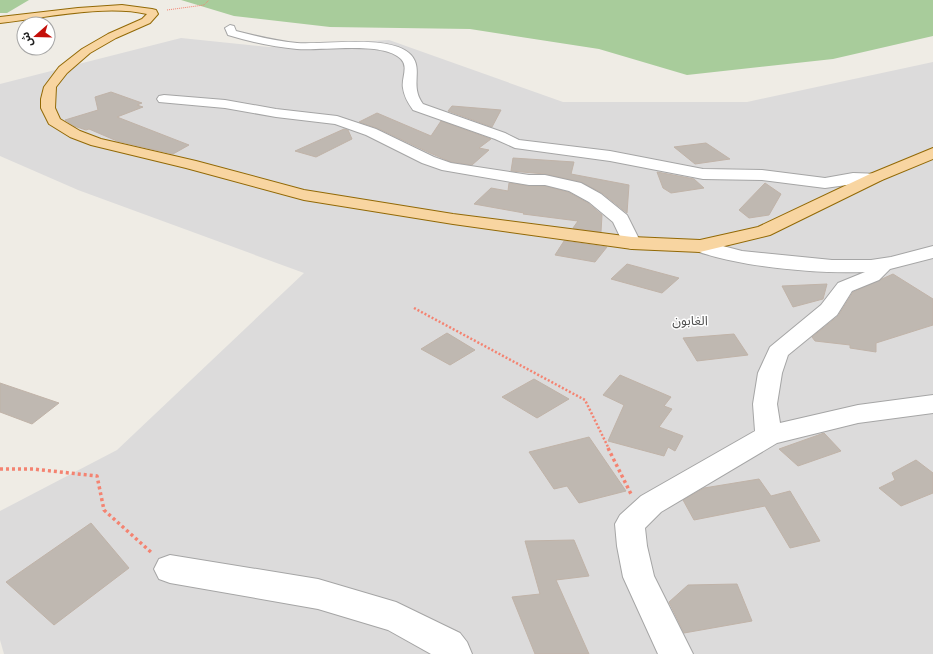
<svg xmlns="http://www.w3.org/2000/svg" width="933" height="654" font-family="Ubuntu,'Noto Sans Arabic',sans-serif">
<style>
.residential{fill:#dcdbdb}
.forest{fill:#a8cc9b}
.building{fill:#bfb8b1;stroke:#c0b3a8}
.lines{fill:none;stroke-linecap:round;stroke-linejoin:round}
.minor-casing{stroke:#a5a5a5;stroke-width:2}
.major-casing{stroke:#926906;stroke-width:2}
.path-far2{stroke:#f48371;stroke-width:1;stroke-dasharray:1 1;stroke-linecap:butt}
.path-far1{stroke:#f48371;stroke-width:2.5;stroke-dasharray:2 2;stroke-linecap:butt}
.path{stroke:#f48371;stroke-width:3.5;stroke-dasharray:3 3;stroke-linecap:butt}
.minor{fill:#fff;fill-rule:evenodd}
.major{fill:#f8d5a1;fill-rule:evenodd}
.labels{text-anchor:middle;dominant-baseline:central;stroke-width:3;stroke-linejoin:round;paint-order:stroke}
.quarter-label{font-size:13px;fill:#515151;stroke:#fff}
</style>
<rect width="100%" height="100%" fill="#efece5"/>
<!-- residential -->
<path class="residential" d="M181,38L269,47L389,40L563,102H747L933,62V654H4L0,640V511L117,450L304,273L78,190L0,156V84Z"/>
<!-- forest -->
<path class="forest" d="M0,0H29L7,13H0Z
M181,0H933V36L833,59L687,75L599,49L470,29L330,27L234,16Z"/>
<!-- building -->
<path class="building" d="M111,92L142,103L137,105L143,107L117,117L189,145L173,154L117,141L89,129L86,130L74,126L65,120L98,110L95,97Z
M452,106L501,110L492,127L448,111Z
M377,113L431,136L441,121L491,139L479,148L489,150L472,165L451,162L430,153L377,128L359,122Z
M344,129L348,130L352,139L316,157L295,151Z
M706,143L730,159L695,164L674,147Z
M513,158L574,162L571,174L629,185L627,213L602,193L581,182L545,174L511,171Z
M657,172L694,179L704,188L671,193L663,188Z
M509,183L529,186H545L568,192L588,203L602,215L601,232L573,228L578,221L523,214L524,213L474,204L491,188L508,191Z
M765,183L781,194L769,215L749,218L739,210Z
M564,241L607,247L595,262L555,255Z
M627,264L679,278L662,293L611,279Z
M893,274L933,299V325L876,343V352L850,348V345L815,341L812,337L838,316L853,292Z
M827,284L823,299L793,307L782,286Z
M447,333L475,350L450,365L421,349Z
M734,334L748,355L697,361L683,338Z
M620,375L671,397L664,406L672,409L659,427L683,436L675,451L668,447L664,456L608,441L624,405L603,395Z
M534,379L569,399L537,418L502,397Z
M0,383L59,403L32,424L0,412Z
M824,433L841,451L798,466L779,449Z
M589,437L626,491L579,503L567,486L554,489L529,452Z
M916,460L933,473V493L901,506L879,488L895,480L892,473Z
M759,479L771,496L790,491L820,541L790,548L765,506L694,520L683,500L704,488Z
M91,523L129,568L54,625L6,582Z
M574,540L589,576L556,580L589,654H535L512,597L540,594L525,541Z
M737,584L752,621L684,633L669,602L688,585Z"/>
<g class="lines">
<defs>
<path id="minor" d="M230,25L234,26L236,31C256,36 276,41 297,43C324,45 392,34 411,55C424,70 409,85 423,104L505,133L519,140L610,151L703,169L762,170L825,178L853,173L882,174L884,177L882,180L825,188L762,180L703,179L610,161L515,148L495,139L413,110C408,103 404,96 403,88C401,79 409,67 401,59C383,41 322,51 297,49C274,47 251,42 228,35L225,28Z
M164,95L225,100L276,109L337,116L376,129L434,157L451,163L529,175H545L581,183L601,194L627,215L641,243L639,247L632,249L625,247L613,222L589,202L569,191L545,185H529L442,170L422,163L366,135L335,124L276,117L225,108L159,102L157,99L159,96Z
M700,240L742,251L832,260H871L891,257L933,246V258L890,269L879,280L852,291L837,315L788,355L782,373L777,404L780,423L858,405L933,395V413L858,423L777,443L661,512L645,528L647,546L654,576L693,654H658L623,577L617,546L615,524L620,515L641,496L755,431L753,404L758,373L770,347L821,305L838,283L865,272C815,274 740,267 693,250L691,246L693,242Z
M170,555L318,579L396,602L460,633L467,642L472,654H431L388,630L318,609L170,583L159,579L154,569L159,559Z"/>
<path id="major" d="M122,5L152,9L156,10L158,14L150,23L116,38L90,53L67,73L56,87L55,108L60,119L80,131L101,139L196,161L304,190L453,214L632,237L700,240L758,227L870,174L933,148V159L882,180L770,235L700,252L632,249L453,224L304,200L186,168L91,145L70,137L49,124L41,108V99L44,87L59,67L82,49L108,34L142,19L147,14C105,4 44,18 0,23V17L78,8Z"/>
</defs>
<!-- minor casing -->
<use href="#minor" class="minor-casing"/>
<!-- major casing -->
<use href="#major" class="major-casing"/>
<!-- path-far2 -->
<path class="path-far2" d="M167,10L204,5L209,0"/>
<!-- path-far1 -->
<path class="path-far1" d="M414,308L585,400L609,449"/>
<!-- path -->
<path class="path" d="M608,448L631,494
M0,469H33L97,476L104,510L152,553"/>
<!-- minor -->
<use href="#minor" class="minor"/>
<!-- major -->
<use href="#major" class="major"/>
</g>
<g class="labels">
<!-- quarter labels -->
<g class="quarter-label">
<text x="690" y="320">الغابون</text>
</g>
</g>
<!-- north arrow -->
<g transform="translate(36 36) rotate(250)"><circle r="19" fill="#ffffff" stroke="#a5a5a5"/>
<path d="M0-3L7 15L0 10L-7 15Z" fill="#c40f09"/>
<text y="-6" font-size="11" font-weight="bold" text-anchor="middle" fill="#1e1e1e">ش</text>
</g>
</svg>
